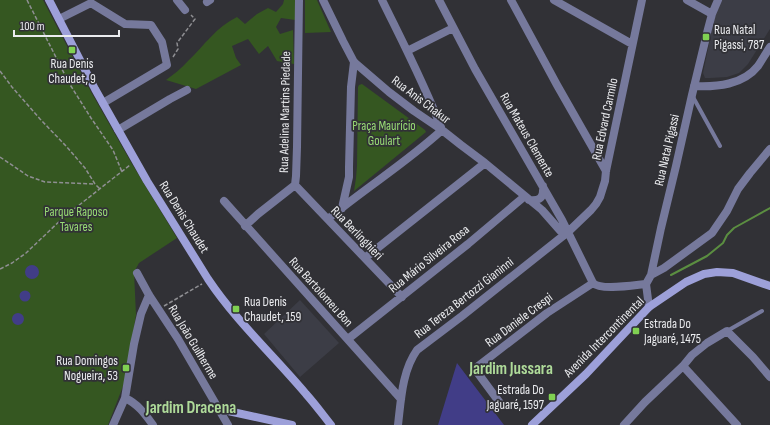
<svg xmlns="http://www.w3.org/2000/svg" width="770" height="425" font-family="'Sofia Sans Condensed',sans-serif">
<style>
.built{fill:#3c3d46}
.green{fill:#355721}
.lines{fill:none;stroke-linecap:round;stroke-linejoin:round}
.stream{stroke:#5b8e41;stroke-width:2}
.building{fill:#413d87}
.path{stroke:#8f8f93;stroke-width:1.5;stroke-dasharray:4 2;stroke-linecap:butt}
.lane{stroke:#76799c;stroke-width:4}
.street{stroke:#76799c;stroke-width:8}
.secondary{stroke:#9da0d9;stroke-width:8}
.poi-dot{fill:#80d052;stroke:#313136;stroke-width:1.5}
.labels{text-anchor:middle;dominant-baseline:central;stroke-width:3.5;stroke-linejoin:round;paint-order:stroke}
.poi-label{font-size:13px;fill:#ebecef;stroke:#313136;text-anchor:start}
.street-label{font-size:13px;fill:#ebecef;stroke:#313136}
.park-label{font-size:13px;fill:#98dc75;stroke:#313136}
.district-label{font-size:17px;font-weight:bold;fill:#aeda99;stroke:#313136}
</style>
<rect width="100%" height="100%" fill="#313136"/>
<!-- built -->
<path class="built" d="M721,0H770V29L748,64L739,73L727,77L710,78H705L703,73L714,20Z
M300,300L339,343L300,377L264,334Z"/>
<!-- green -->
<path class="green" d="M0,0H43L91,92L132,164L177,238L139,263L134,272L136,315L125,381L108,425H0Z
M284,0H295V20L281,18L276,27L280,34L293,30L294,64L277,61L268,46L259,54L248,39L232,46L236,58L241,65L196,89L166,80C174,74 182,68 188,61C204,46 216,27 237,17L245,24L257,14L268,8L276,12L283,4Z
M305,0H317L331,32L305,33Z
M362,84L425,130L426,132L354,191L356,178L357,166L358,87L359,85Z"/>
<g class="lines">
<!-- stream -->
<path class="stream" d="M671,275L707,256L723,243L727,235L734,228L770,208"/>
</g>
<!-- building -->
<path class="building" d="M25 272a7 7 0 1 1 14 0a7 7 0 1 1-14 0Z
M19.5 296a5.5 5.5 0 1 1 11 0a5.5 5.5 0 1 1-11 0Z
M12 319a6 6 0 1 1 12 0a6 6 0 1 1-12 0Z
M457,363L504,425H438Z"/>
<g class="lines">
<!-- path -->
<path class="path" d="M27,0L69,83L91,118L113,150L122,172
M173,57L178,49L177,43L195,19L191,15
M0,71L12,87L40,119L66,146L85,168L95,184L100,189
M0,157L28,176L45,182L95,184
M0,269L12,263L26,253L64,217L130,165
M164,306L202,284"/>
<!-- lane -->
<path class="lane" d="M693,97L720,146
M727,331L762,311"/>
<!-- street -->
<path class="street" d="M177,0L185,10
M323,0L343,41L354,62L389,92L414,111L442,130L461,145L485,163L542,210L564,235
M439,0L475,69L562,220L593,283
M511,0L557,85L606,171
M554,0L632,44
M687,0L712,14
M207,2L210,0
M59,19L91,3L125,24L151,25L162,42L167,65L103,103
M407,51L453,28
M694,86C717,87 743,85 758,66C762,60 766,53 770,47
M118,130L170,99L187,90
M295,185L402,297
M529,200C540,201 544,198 543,186
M224,201L401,399
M342,208L349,177V167L351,87L354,62
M328,219C365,188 406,163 442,130C425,85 403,43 382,0
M245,226L258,214L295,185L296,176L297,147L299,0
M365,258L485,163
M137,273L149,295L178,339L228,425
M651,275L664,268L712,233L727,211L738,189L750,173L770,149
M593,283C601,291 635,285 646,284
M649,307L646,284L651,275L661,228L676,166L692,95L708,29L712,14L718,0
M348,339L468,244L525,196
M683,366L737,425
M125,398C138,404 145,414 153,425
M500,403L477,372V367L547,313L593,283
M113,425L125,398L134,344L141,314L149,295
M398,425C401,400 402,371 417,350L462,316L568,232L591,210L596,204L600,197L605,181L606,171L642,0
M624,425L645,402L683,366L692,355L707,343L727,331L753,357L770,377"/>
<!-- secondary -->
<path class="secondary" d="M49,0L95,89L147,181L208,279C236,321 274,356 306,394C315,404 323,415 331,425
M219,409L292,425
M532,425L586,374L649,307L686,282L704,274L717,272L733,273L770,286"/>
</g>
<!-- markers -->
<g class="poi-dot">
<rect x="702" y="33" width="8" height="8" rx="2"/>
<rect x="68" y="46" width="8" height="8" rx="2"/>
<rect x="232" y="305" width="8" height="8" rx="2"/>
<rect x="632" y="327" width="8" height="8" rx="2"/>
<rect x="122" y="364" width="8" height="8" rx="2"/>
<rect x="548" y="393" width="8" height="8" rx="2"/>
</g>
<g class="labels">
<!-- poi labels -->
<g class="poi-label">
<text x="714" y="30">Rua Natal<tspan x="714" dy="15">Pigassi, 787</tspan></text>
<text x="72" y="64" text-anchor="middle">Rua Denis<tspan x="72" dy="15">Chaudet, 9</tspan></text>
<text x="244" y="302">Rua Denis<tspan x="244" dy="15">Chaudet, 159</tspan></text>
<text x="644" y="324">Estrada Do<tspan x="644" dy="15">Jaguaré, 1475</tspan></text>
<text x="118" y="361" text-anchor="end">Rua Domingos<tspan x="118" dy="15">Nogueira, 53</tspan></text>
<text x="544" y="390" text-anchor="end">Estrada Do<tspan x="544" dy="15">Jaguaré, 1597</tspan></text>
</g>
<!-- street labels -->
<g class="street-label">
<text transform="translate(421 100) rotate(37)">Rua Anis Chakur</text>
<text transform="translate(285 112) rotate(-89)">Rua Adelina Martins Piedade</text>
<text transform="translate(605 119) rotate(-78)">Rua Edvard Carmilo</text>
<text transform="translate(527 135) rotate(60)">Rua Mateus Clemente</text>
<text transform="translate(667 150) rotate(-77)">Rua Natal Pigassi</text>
<text transform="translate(184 217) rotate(58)">Rua Denis Chaudet</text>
<text transform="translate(357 233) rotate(46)">Rua Berlinghieri</text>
<text transform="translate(429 259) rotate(-39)">Rua Mário Silveira Rosa</text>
<text transform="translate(321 292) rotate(48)">Rua Bartolomeu Bon</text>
<text transform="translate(464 298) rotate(-38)">Rua Tereza Bertozzi Gianinni</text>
<text transform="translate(519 320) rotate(-37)">Rua Daniele Crespi</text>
<text transform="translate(604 337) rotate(-45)">Avenida Intercontinental</text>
<text transform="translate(193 342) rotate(59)">Rua João Guilherme</text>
</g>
<!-- park labels -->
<g class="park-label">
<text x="384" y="126">Praça Maurício<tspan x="384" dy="15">Goulart</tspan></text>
<text x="76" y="212">Parque Raposo<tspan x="76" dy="15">Tavares</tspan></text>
</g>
<!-- district labels -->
<g class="district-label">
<text x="511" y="369">Jardim Jussara</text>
<text x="191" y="408">Jardim Dracena</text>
</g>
</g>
<!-- scale -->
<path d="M14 30v6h105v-6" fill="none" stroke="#ebecef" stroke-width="2"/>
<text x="20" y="30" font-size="12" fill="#ebecef" stroke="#313136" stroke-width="3" paint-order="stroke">100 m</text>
</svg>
